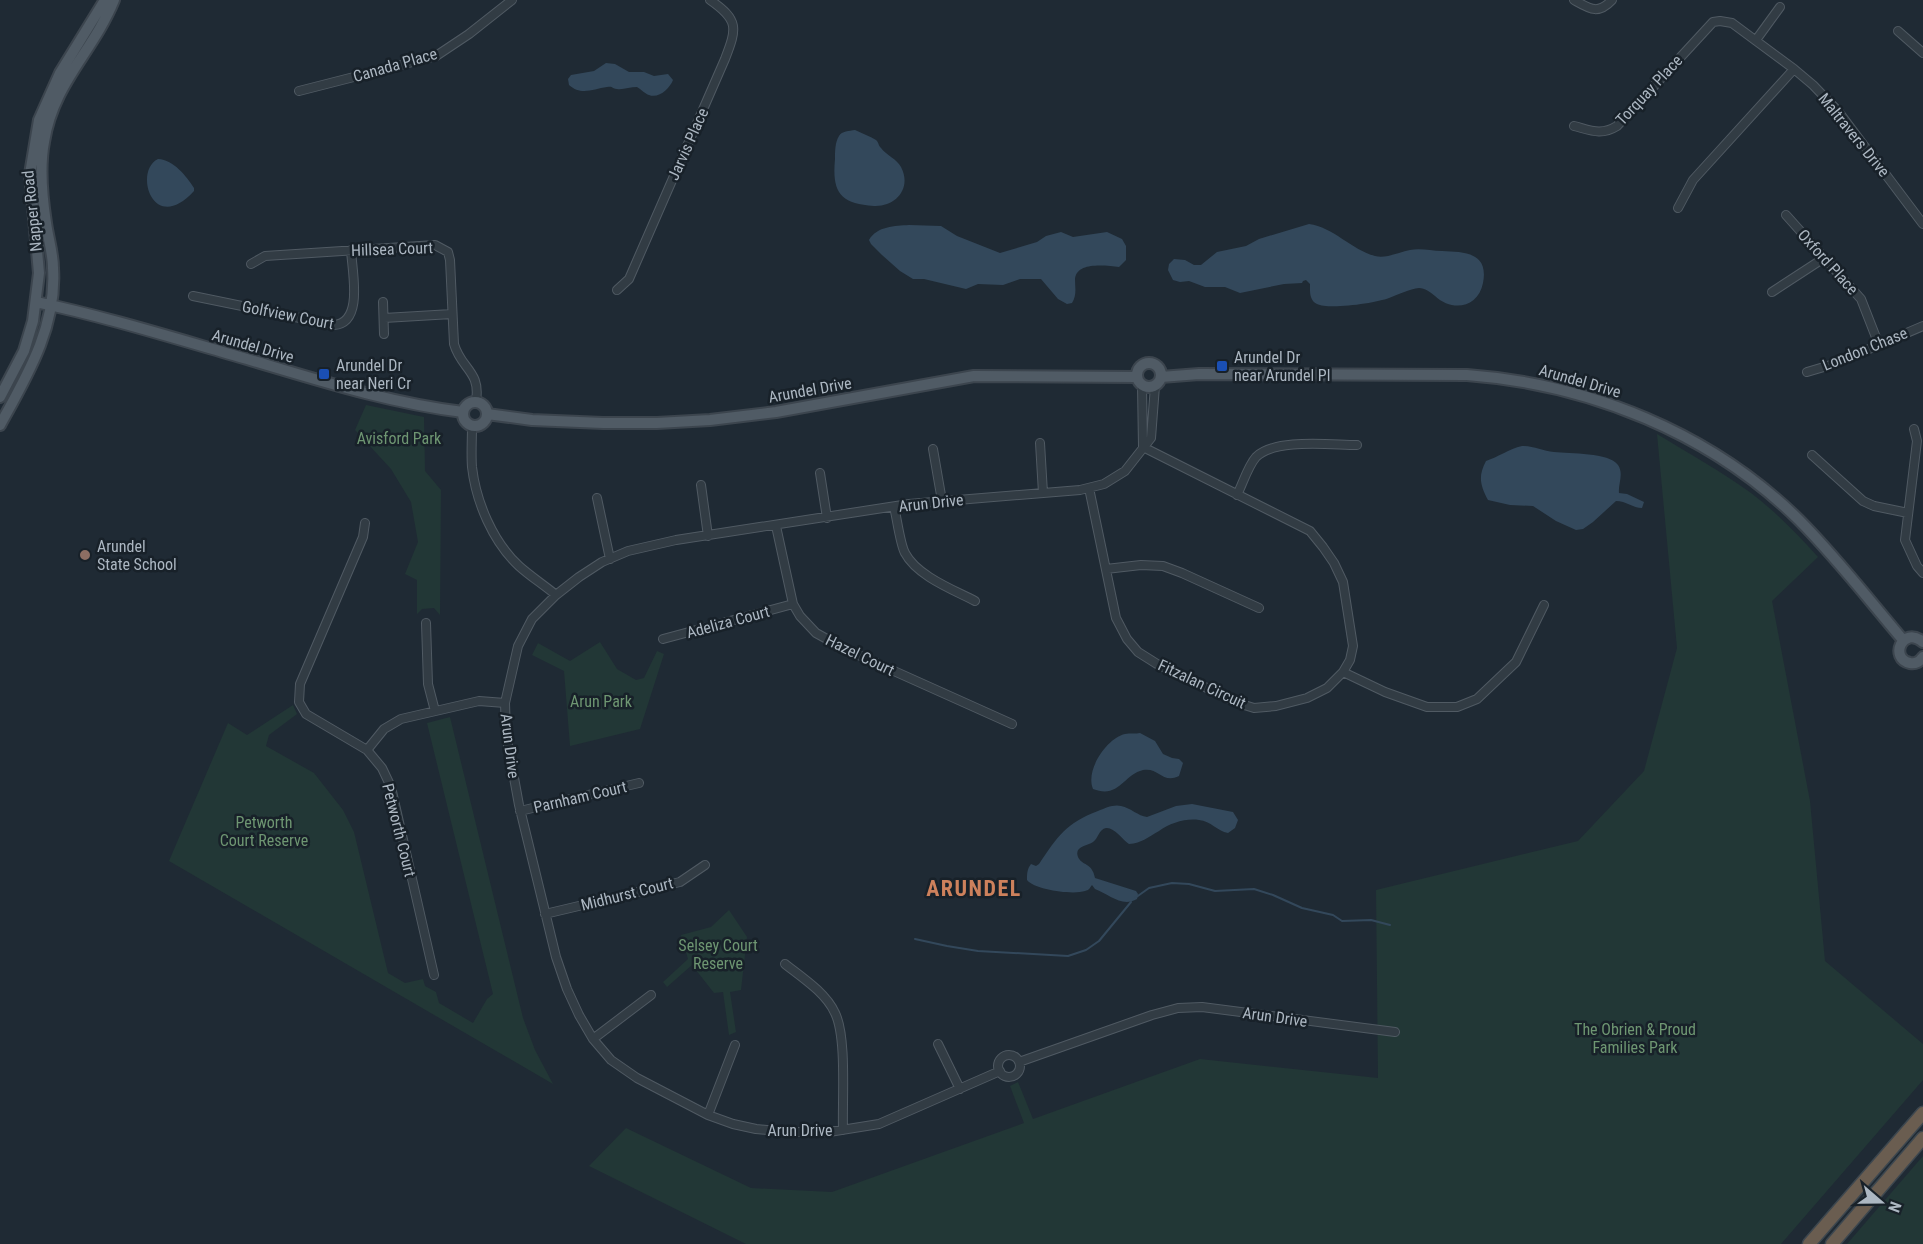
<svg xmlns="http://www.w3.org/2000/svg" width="1923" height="1244" font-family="'Roboto Condensed',sans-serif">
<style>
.green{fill:#223736}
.water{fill:#33485b}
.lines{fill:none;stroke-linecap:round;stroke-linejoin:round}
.stream{stroke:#33485b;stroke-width:2}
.minor-casing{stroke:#505a63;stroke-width:10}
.major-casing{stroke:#3c454e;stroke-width:14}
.highway-casing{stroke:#3d474f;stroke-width:15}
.minor{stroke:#323c44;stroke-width:8}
.major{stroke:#505b65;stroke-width:10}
.highway{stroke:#6a5d50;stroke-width:12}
.transit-dot{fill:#1a4fb4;stroke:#182129;stroke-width:2}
.education-dot{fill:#8d6e63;stroke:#182129;stroke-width:2}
.labels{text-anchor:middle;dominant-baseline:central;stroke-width:5;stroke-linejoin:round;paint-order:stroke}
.street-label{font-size:16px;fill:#acb7c2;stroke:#182129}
.poi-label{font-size:16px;fill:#acb7c2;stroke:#182129;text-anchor:start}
.park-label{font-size:16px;fill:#6e9672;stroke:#182129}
.district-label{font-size:22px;font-weight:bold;letter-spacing:1.5px;fill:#cd815c;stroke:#182129}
</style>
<rect width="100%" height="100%" fill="#1f2a34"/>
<!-- green -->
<path class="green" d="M366,405L424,417L425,471L441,490L440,615L434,608L422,609L417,614V580L405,574L418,542L411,502L391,469L355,430Z
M1657,434C1688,453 1721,471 1751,493C1776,512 1797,534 1818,557L1772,601L1810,801L1825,961L1923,1044V1080L1781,1244H746L589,1166L626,1128L751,1188L832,1192L1024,1123L1010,1086L1018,1082L1033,1119L1200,1059L1378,1078L1376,890L1578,841L1644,771L1677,648Z
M600,642L617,669L636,680L644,678L657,651L664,654L640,729L570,746L564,671L532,655L538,643L570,661Z
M293,705L297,714L269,735L266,746L314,773L343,810L354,832L388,973L405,983L423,979L425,986L436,992L439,1003L473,1023L487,999L493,994L427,723L450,717L523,1018L535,1050L553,1084L169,861L228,723L247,735Z
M729,910L747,937L741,990L730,992L736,1032L729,1035L723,992L714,993L692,965L667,987L663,982L688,959L681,935L711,927Z
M1923,1156V1244H1847Z"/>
<!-- water -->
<path class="water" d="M606,63L615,64L629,72H644L654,76L668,74L673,80C670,88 659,99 649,95C645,94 641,89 637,87C630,87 623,90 617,89C610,88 614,86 607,87C593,89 581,96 569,85L568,79L571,75L594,71Z
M855,130C861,133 870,136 876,140C879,143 878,145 881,148C886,155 897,159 901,167C912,188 896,207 874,206C839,204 832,191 835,159C835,152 835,142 839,136C842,131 849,131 855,130Z
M158,159C174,160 186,176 194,188V191C153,236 133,171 158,159Z
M1309,224C1333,227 1352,250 1375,256C1386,259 1399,252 1410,250C1421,248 1431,251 1442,251C1464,252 1489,252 1483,283C1478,308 1452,312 1435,296C1430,292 1425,288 1419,288C1410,289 1397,295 1389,298C1376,303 1329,310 1317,304C1309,300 1310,291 1310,284L1306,280L1303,281L1302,283L1284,284L1240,293L1225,287H1205L1189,281L1180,282L1173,280L1168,270L1169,264L1174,259L1185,260L1194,265H1201L1217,252L1246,246L1259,239Z
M909,225L941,226L957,236L1000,253L1037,242L1046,236L1061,232L1073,237L1107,232L1122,239L1126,246V260L1119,267C1107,266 1077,261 1075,279C1075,288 1077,295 1072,303L1067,304L1058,299L1041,279H1020L1003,285L978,284L966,289L924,279H913L900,271L882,255L871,244L869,240C877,226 895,226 909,225Z
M1522,446C1533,446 1543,451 1554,452C1570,454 1609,452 1618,465C1624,474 1618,484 1619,493L1627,494L1644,502L1642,508C1633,508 1626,501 1616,501L1593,522L1583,529L1576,530L1556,521L1533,506L1510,505L1488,500C1480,485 1478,476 1486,461C1498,457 1509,449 1522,446Z
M1140,733L1155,741L1163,754L1172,758L1179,759L1183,763L1179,776C1162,784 1159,767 1143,770C1123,775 1119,799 1093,789C1085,770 1107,738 1125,734C1130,733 1136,734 1140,733Z
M1192,804L1233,812L1238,820L1235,828L1228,833C1217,831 1211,821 1199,820C1186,818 1170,823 1159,831C1148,837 1142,843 1129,844C1123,840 1114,827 1106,828C1099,829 1098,839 1093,842C1087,846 1074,846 1078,857C1082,866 1092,862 1095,878L1136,891L1138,894L1137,899C1122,908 1109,894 1095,889L1092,885C1089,889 1089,890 1085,891C1073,895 1035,890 1027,880C1027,874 1027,869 1031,864L1036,866L1039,864C1058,836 1066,823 1098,811C1105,808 1114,804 1121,806C1131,808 1138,816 1147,817L1176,806Z"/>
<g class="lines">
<!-- stream -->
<path class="stream" d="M1135,898L1149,888L1172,883L1189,884L1215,891L1254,889L1273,895L1302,908L1333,915L1342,921L1371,920L1390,925
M915,939L947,946L978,951L1068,956L1086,950L1099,941L1131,902"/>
<defs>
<path id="minor" d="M1574,0C1590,9 1598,15 1612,0
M1898,31L1923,53
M1756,40L1780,7
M299,91L436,56L469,34L512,0
M1574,126C1590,130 1601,136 1617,126L1713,22L1720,21L1732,23L1794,69L1813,85L1838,111L1923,224
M1678,208L1693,180L1794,69
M1786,215L1861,299L1879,345
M251,264L265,256L435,245L448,252L450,260L454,344C461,369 481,371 476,401
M617,290L629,279L725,59C737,28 739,20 710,0
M1772,292L1824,258
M193,296L334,325C364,323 352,271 351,250
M383,302L384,334
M384,318L452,314
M1807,372L1834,364L1923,326
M1142,386L1143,447
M472,426C472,439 471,454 472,467C476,502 493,542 519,566C530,576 544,585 556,595
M1914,429L1917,441L1905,540L1917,566L1923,573
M1040,443L1043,493
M933,449L942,501
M1812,455L1863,501L1874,506L1908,513
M820,473L827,518
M701,485L708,536
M1089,488L1116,618L1127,639L1138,652L1157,664L1238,703L1254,708L1276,706L1307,698L1327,688L1343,672L1350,660L1353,646L1343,582L1334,563L1323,547L1310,531L1143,447
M1237,495C1243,483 1248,466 1256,457C1275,438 1331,445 1357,445
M597,498L610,559
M894,507C897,518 900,544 905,553C917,576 954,590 975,601
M365,523L363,537L300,684L299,702L306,714L367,750L382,768L391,787L434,975
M776,526L793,604L800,616L816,633L845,649L1012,724
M1106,569L1141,565L1163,566L1182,573L1259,608
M426,623L428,684L435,711
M663,639L793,604
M1343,672L1385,692L1427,707H1457L1477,699L1516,662L1544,605
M367,750L384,729L401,719L479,701L505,703
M520,811L639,783
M545,914L680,882L705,865
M785,964C803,978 826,993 835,1013C847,1037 842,1101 843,1130
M593,1039L651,995
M938,1044L960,1089
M998 1066a11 11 0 1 1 22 0a11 11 0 1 1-22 0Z
M1019,1062L1152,1015L1178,1008L1202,1007L1395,1032
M1000,1071L879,1124L829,1132H787L756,1129L733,1124L708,1115L637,1078L611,1060L593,1039L579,1015L567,989L556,957L519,805L506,734L505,703L518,646L532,619L556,595L579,577L602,562L628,551L676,540L909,504L1080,490L1104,484L1125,471L1151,438L1155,386
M708,1115L735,1045"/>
<path id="major" d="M36,302C107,317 177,339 247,359C318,380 389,403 463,412
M1137 375a12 12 0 1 1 24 0a12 12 0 1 1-24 0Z
M1161,377L1199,374L1467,375C1589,384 1711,433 1799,520C1836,557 1869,600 1903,640
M0,397L24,351L33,321L39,273L30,174L39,120L60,73L105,0
M463 414a12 12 0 1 1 24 0a12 12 0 1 1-24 0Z
M487,414L532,420L603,423H657L710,420L776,412L974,376L1137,377
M0,425C27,376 57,326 53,268C53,253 48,238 46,223C42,197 39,168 44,142C53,83 93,52 114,0
M1923,642C1902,625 1889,659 1910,663C1916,664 1919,662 1923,657"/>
<path id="highway" d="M1809,1244L1923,1113
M1832,1244L1923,1138"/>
</defs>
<!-- minor casing -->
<use href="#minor" class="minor-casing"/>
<!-- major casing -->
<use href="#major" class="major-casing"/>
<!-- highway casing -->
<use href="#highway" class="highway-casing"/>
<!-- minor -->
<use href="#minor" class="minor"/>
<!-- major -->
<use href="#major" class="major"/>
<!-- highway -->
<use href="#highway" class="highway"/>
</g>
<!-- markers -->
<g class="transit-dot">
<rect x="1216" y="360" width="12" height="12" rx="3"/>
<rect x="318" y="368" width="12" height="12" rx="3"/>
</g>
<circle class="education-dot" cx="85" cy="555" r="6"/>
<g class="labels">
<!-- street labels -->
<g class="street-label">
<text transform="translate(395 65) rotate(-16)">Canada Place</text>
<text transform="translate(1649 90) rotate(-47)">Torquay Place</text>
<text transform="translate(1854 135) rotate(51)">Maltravers Drive</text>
<text transform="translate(688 144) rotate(-66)">Jarvis Place</text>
<text transform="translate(32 211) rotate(-96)">Napper Road</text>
<text transform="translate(392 249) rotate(-2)">Hillsea Court</text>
<text transform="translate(1828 262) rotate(48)">Oxford Place</text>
<text transform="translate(288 315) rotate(11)">Golfview Court</text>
<text transform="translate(253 346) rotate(16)">Arundel Drive</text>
<text transform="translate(1865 349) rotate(-22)">London Chase</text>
<text transform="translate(1580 381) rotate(16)">Arundel Drive</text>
<text transform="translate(810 390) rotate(-10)">Arundel Drive</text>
<text transform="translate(931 503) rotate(-6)">Arun Drive</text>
<text transform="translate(728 622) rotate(-15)">Adeliza Court</text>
<text transform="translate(860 655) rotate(26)">Hazel Court</text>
<text transform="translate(1202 684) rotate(25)">Fitzalan Circuit</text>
<text transform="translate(510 746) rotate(83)">Arun Drive</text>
<text transform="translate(580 797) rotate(-13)">Parnham Court</text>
<text transform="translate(399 830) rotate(76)">Petworth Court</text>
<text transform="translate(627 894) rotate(-14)">Midhurst Court</text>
<text transform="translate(1275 1017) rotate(8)">Arun Drive</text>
<text x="800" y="1130">Arun Drive</text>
</g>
<!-- poi labels -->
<g class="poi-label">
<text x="1234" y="357">Arundel Dr<tspan x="1234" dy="18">near Arundel Pl</tspan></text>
<text x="336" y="365">Arundel Dr<tspan x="336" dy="18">near Neri Cr</tspan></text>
<text x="97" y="546">Arundel<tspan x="97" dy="18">State School</tspan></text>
</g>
<!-- park labels -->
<g class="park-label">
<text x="399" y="438">Avisford Park</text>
<text x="601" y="701">Arun Park</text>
<text x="264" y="822">Petworth<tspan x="264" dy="18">Court Reserve</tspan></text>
<text x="718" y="945">Selsey Court<tspan x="718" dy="18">Reserve</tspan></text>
<text x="1635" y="1029">The Obrien &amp; Proud<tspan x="1635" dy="18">Families Park</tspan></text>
</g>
<!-- district labels -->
<g class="district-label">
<text x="974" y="888">ARUNDEL</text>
</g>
</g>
<!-- north arrow -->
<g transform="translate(1881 1202) rotate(110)" stroke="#182129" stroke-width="4.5" paint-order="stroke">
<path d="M0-4.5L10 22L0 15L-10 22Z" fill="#acb7c2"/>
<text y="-9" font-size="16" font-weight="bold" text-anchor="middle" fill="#acb7c2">N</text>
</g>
</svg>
